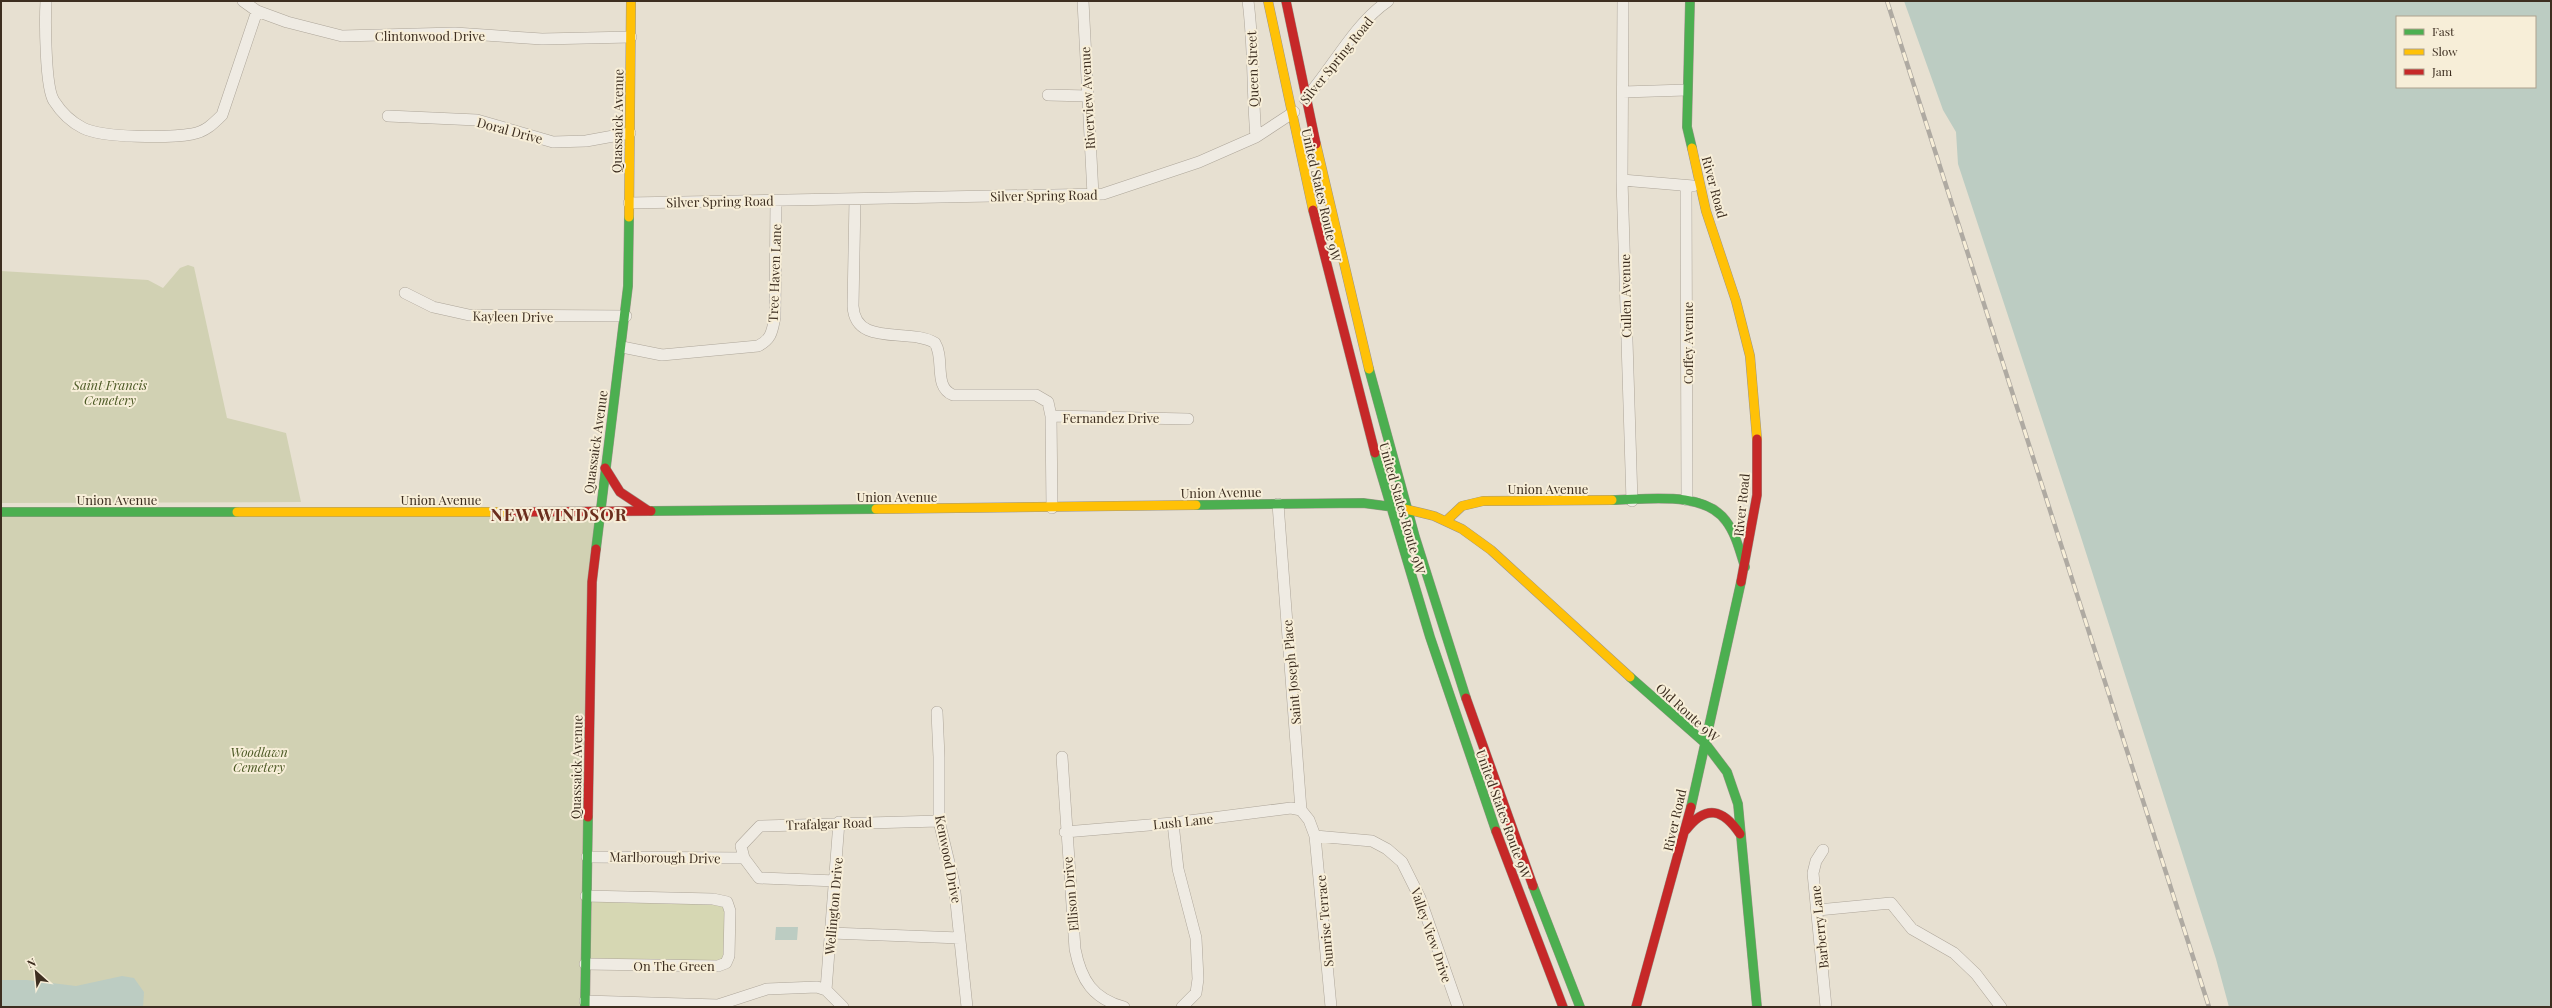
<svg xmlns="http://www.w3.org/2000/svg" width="2552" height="1008" font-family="'Playfair Display',serif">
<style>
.green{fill:#d6d7b3}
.cemetery{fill:#d1d1b3}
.water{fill:#bcccc2;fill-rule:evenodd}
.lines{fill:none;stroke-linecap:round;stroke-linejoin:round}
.street-casing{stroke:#ada599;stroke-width:12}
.fast-casing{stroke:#9c958a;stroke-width:10}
.slow-casing{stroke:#9c958a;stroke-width:10}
.jam-casing{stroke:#9c958a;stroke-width:10}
.street{stroke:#efebe3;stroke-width:11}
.fast{stroke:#4caf50;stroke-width:9}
.slow{stroke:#ffc107;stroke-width:9}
.jam{stroke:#c62828;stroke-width:9}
.rail-casing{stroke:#afaaa2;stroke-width:4.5}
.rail{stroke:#f7eed8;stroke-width:3;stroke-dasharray:9;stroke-linecap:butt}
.labels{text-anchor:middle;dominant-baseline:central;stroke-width:4;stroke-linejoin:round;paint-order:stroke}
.street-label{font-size:13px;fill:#3d2e20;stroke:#f7eed8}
.park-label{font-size:13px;font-style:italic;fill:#4d5a26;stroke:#f7eed8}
.district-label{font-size:17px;font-weight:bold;letter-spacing:1px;fill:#6b2e1e;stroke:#f7eed8}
</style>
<rect width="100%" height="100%" fill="#e7e0d1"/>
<!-- green -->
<path class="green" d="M586,896L727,902L726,963L585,964Z"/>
<!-- cemetery -->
<path class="cemetery" d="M188,265L194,267L227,418L286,433L301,502L1,503V271L148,280L163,288L180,268Z
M1,510L599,512L585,1007H1Z"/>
<!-- water -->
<path class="water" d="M1904,1H2551V1007H2229L2216,959L2080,534L1958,164L1956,132L1943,110ZM2397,17H2535V87H2397Z
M776,927H798L797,940H775Z
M122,976L134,978L144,992L143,1007H1V980H27L76,986Z"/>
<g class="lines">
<defs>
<path id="street" d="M46,1C45,19 45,88 54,101C61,112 71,122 83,128C102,138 170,138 192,134C205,132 213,124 222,115L257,11
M243,1L257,11L287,22L342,36L455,33L542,39L631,37
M1083,1L1093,195
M1248,1C1254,46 1252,92 1256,137
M1623,1L1622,180L1632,501
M1623,92L1686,90
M1048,95L1088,96
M1305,99C1333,68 1353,25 1388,1
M388,116L477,120L553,142L586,141L630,133
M1622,180L1693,186
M1686,186L1687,500
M855,199L853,306C855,348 910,327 935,343C945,359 933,387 953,395H1036L1048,402L1051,416L1052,508
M629,203L1103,194L1199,162L1256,137L1294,112
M405,293L433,307L469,315L626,316
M622,347L662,355L758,346C772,339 772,331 775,317L776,200
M1051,416L1188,419
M1278,504L1301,810L1309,820L1315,836L1331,1007
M937,712L939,757V821L954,883L967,1007
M1062,757L1075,949C1081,980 1093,999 1124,1007
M1173,823L1178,869L1196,938L1198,979L1196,993L1182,1007
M1065,832L1173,823L1291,808L1301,810
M1315,836L1372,841L1387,849L1402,862L1420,898L1458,1007
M1823,850L1816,861L1813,873L1826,1007
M587,857L744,858
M836,881L759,878L744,858L741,846L760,826L939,821
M1818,910L1891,903L1912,929L1954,953L1976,974L2001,1007
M831,933L960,938
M585,964L718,966L726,963L729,956L730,911L727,902L713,899L586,896
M826,990L839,822
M585,1001L718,1005L767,989L817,987L826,990L843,1007"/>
<path id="fast" d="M1690,1L1687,127L1692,148
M1369,369L1415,537L1466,698
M1375,453L1430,637L1496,831
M1612,500C1645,500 1704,490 1726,521C1736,534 1740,552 1745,567
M1196,505L1363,503L1401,508
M651,511L876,509
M1,512H237
M596,549L628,286L629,217
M1630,677L1705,743L1727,772L1738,804L1757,1007
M1691,807L1741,582
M1533,886L1580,1007
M585,1007L588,817"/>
<path id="slow" d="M1268,1L1313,210
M1316,144L1369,369
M1692,148L1706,211L1736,301L1750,356L1757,439
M629,217L631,1
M1401,508L1434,516L1462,529L1491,550L1630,677
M876,509L1196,505
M237,512H510
M1446,521L1462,506L1483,501L1612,500"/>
<path id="jam" d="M1286,1L1316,144
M1313,210L1375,453
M605,468L620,492L647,510
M510,512L651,511
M1741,582L1757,495V439
M1466,698L1533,886
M588,817L592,582L596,549
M1686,830C1706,804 1723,809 1740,834
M1496,831L1563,1007
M1636,1007L1691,807"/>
</defs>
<!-- street casing -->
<use href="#street" class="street-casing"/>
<!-- fast casing -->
<use href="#fast" class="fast-casing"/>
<!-- slow casing -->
<use href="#slow" class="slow-casing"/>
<!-- jam casing -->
<use href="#jam" class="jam-casing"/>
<!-- street -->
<use href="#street" class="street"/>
<!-- fast -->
<use href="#fast" class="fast"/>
<!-- slow -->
<use href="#slow" class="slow"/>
<!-- jam -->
<use href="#jam" class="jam"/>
<defs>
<path id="rail" d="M1887,1L2209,1007"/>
</defs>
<!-- rail casing -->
<use href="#rail" class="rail-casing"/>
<!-- rail -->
<use href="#rail" class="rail"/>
</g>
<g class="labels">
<!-- street labels -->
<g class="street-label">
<text x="430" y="35">Clintonwood Drive</text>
<text transform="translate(1336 60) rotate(-51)">Silver Spring Road</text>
<text transform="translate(1252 69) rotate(-92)">Queen Street</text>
<text transform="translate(1087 98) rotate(-93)">Riverview Avenue</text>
<text transform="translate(617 121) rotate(-89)">Quassaick Avenue</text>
<text transform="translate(510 130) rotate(15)">Doral Drive</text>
<text transform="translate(1715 187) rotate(75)">River Road</text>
<text transform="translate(1044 195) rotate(-1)">Silver Spring Road</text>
<text transform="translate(1322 195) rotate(77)">United States Route 9W</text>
<text transform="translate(720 201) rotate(-1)">Silver Spring Road</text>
<text transform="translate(774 273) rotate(-88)">Tree Haven Lane</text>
<text transform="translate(1625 296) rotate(-91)">Cullen Avenue</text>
<text transform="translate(513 316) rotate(1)">Kayleen Drive</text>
<text transform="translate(1687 343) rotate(-90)">Coffey Avenue</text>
<text x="1111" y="417">Fernandez Drive</text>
<text transform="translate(595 442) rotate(-82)">Quassaick Avenue</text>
<text x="1548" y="488">Union Avenue</text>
<text transform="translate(1221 492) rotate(-1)">Union Avenue</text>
<text x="897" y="496">Union Avenue</text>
<text x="117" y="499">Union Avenue</text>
<text x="441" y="499">Union Avenue</text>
<text transform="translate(1741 505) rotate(-84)">River Road</text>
<text transform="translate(1403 508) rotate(74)">United States Route 9W</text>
<text transform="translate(1291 672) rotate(-95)">Saint Joseph Place</text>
<text transform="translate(1688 712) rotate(42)">Old Route 9W</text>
<text transform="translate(576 767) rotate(-89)">Quassaick Avenue</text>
<text transform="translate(1504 814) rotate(70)">United States Route 9W</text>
<text transform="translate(1674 820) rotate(-77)">River Road</text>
<text transform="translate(1183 821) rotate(-6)">Lush Lane</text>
<text transform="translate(829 823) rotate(-2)">Trafalgar Road</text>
<text transform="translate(665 857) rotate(1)">Marlborough Drive</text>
<text transform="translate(949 859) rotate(79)">Kenwood Drive</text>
<text transform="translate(1070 894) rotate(-95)">Ellison Drive</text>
<text transform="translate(833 906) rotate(-85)">Wellington Drive</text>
<text transform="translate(1324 921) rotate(-95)">Sunrise Terrace</text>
<text transform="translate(1819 927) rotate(-96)">Barberry Lane</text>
<text transform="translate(1432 935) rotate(71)">Valley View Drive</text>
<text x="674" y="965">On The Green</text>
</g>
<!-- park labels -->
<g class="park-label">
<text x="110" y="384">Saint Francis<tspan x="110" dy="15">Cemetery</tspan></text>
<text x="259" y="751">Woodlawn<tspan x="259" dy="15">Cemetery</tspan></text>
</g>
<!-- district labels -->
<g class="district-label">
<text x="559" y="514">NEW WINDSOR</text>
</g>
</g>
<!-- border -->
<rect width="2552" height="1008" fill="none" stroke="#3d2e20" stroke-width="4"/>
<!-- legend -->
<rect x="2396" y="16" width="140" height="72" fill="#f7eed8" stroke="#ada18e"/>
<rect x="2404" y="29" width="20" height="6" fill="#4caf50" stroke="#ada18e"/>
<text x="2432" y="36" font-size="12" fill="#3d2e20">Fast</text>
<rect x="2404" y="49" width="20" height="6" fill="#ffc107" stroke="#ada18e"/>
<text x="2432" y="56" font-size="12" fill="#3d2e20">Slow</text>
<rect x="2404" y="69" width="20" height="6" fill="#c62828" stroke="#ada18e"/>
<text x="2432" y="76" font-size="12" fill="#3d2e20">Jam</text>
<!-- north arrow -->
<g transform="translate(36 972) rotate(333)" stroke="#f7eed8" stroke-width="3" paint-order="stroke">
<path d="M0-3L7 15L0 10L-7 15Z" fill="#3d2e20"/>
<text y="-6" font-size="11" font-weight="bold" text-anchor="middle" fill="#3d2e20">N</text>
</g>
</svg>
